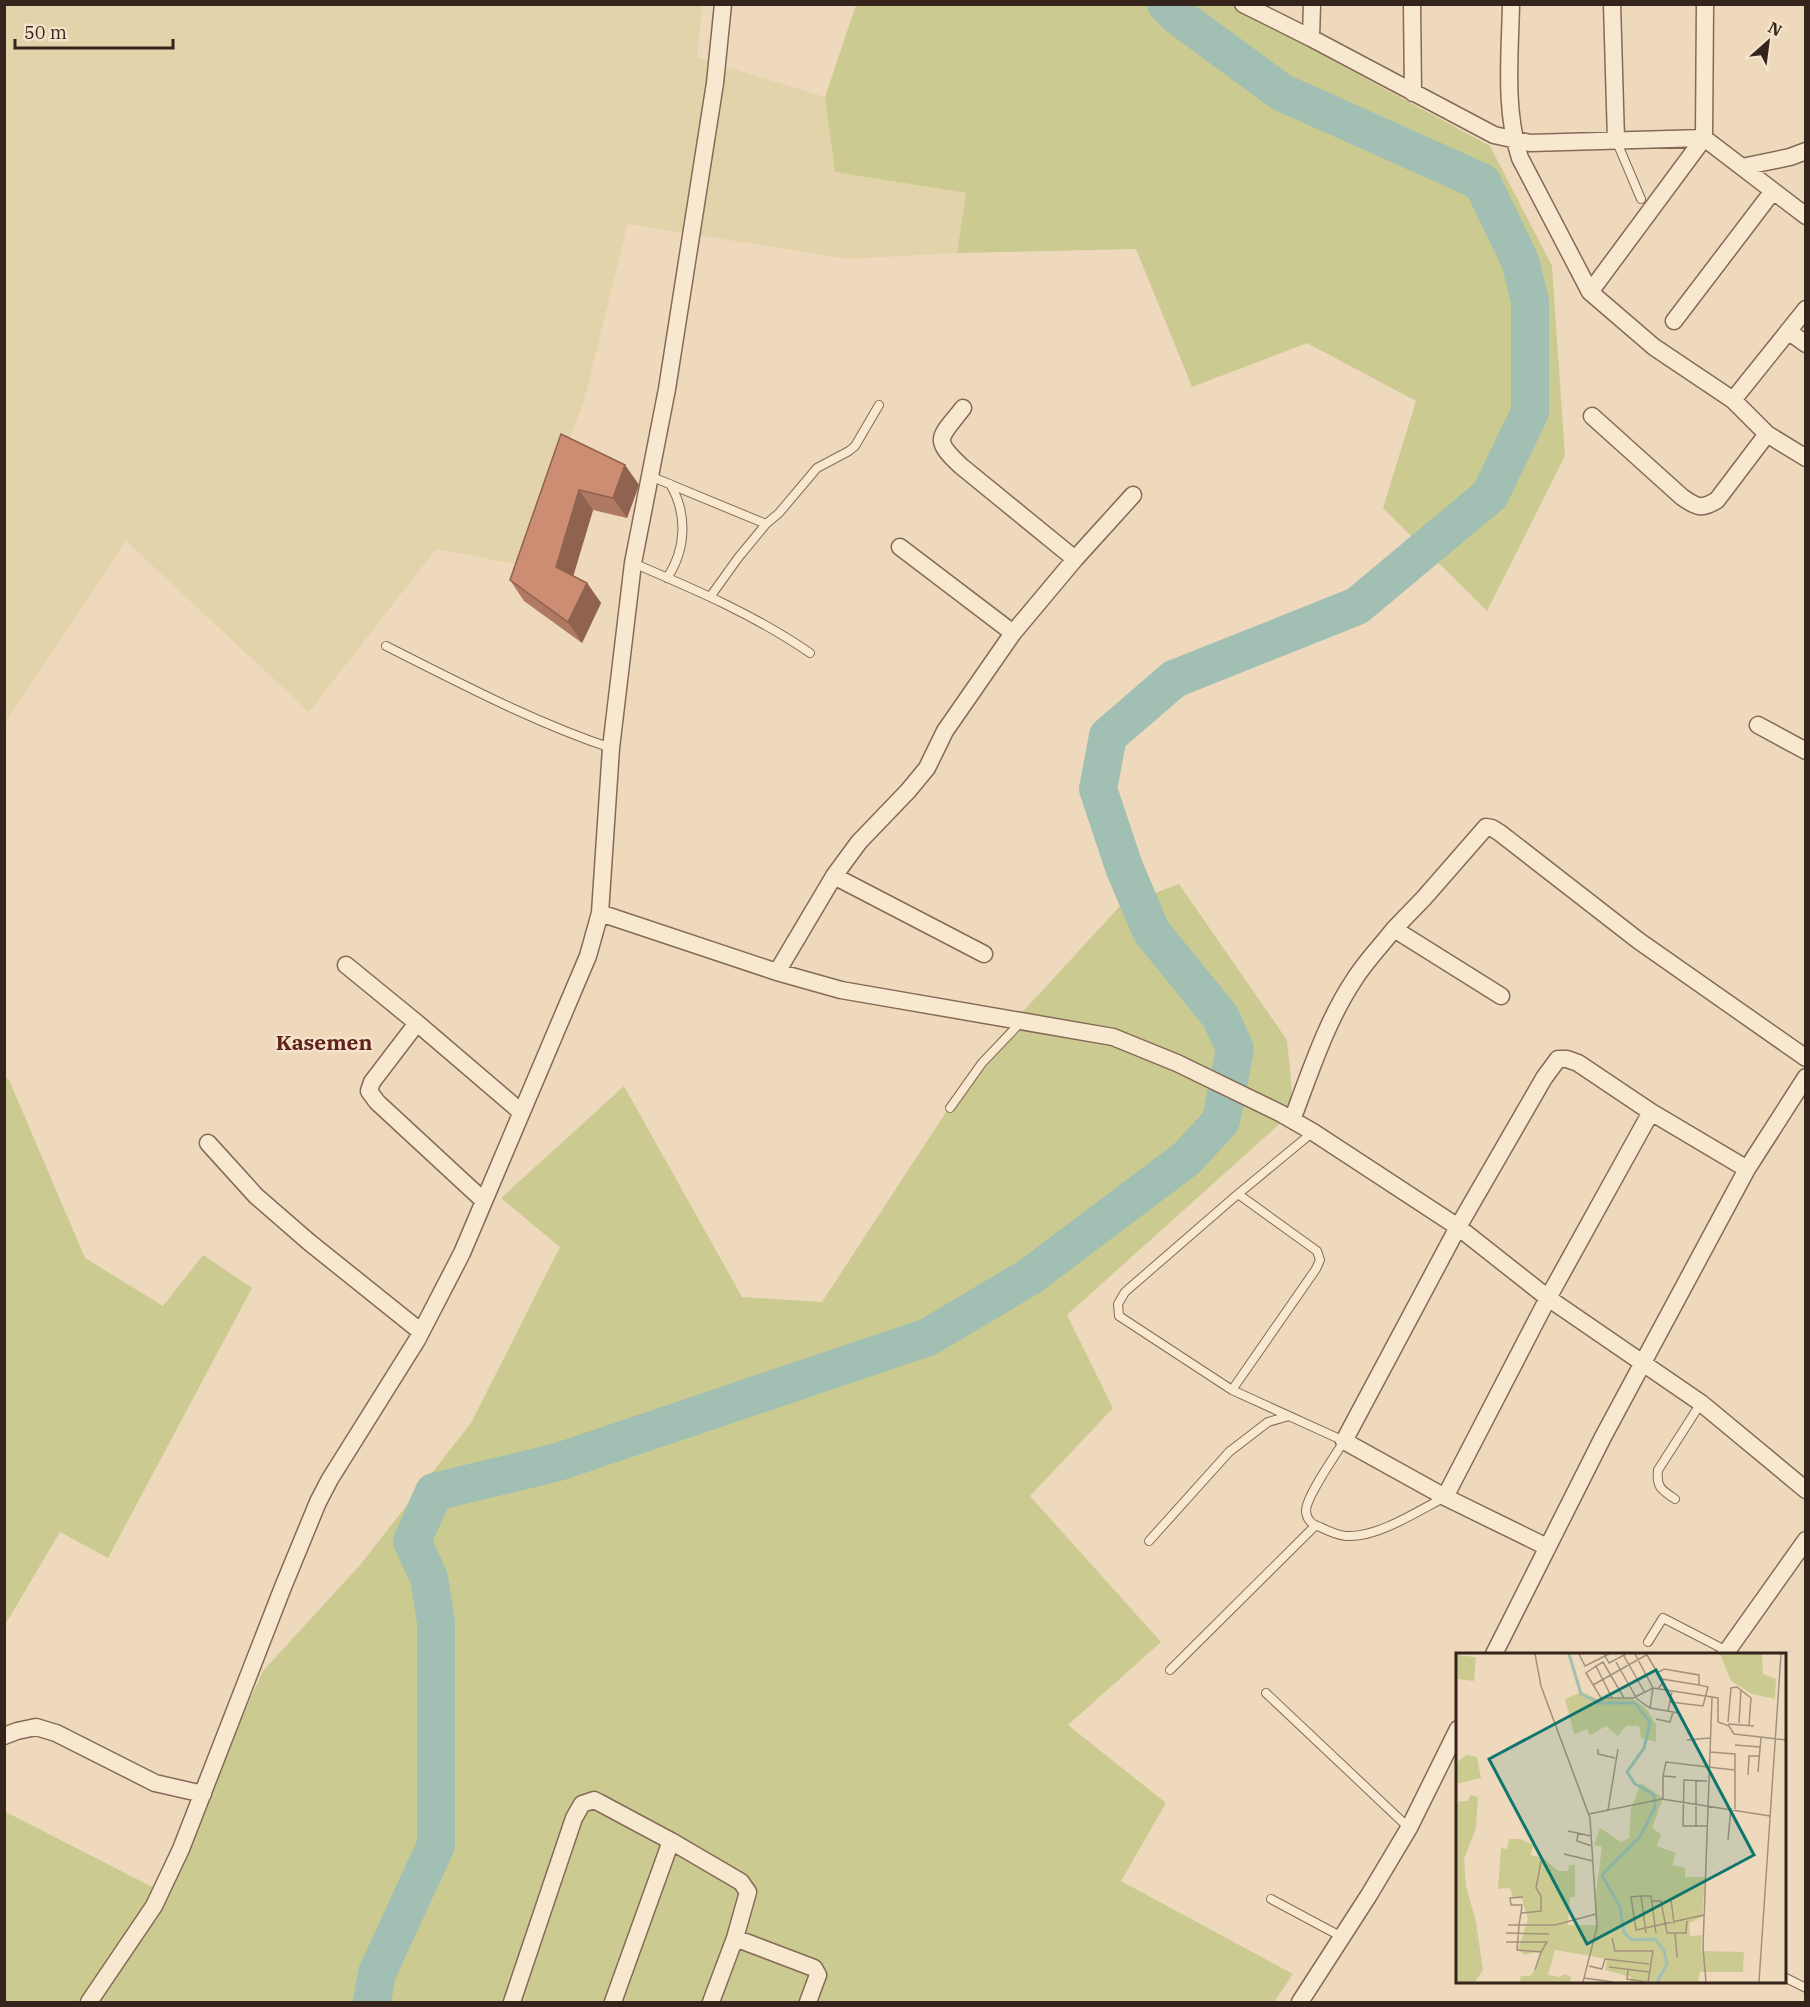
<svg xmlns="http://www.w3.org/2000/svg" width="1810" height="2007" font-family="'IBM Plex Serif',serif">
<style>
.farmland{fill:#e3d3aa}
.green{fill:#cbcb91}
.lines{fill:none;stroke-linecap:round;stroke-linejoin:round}
.river{stroke:#a1bfb2;stroke-width:38}
.lane-casing{stroke:#856a56;stroke-width:10}
.street-casing{stroke:#856a56;stroke-width:19}
.lane{stroke:#f9e8d0;stroke-width:8}
.street{stroke:#f9e8d0;stroke-width:16}
.wall{fill:#af7962}
.shaded-wall{fill:#8f6350}
.building{fill:#cc8d72;stroke:#8f6350;stroke-width:1.5}
.labels{text-anchor:middle;dominant-baseline:central;stroke-width:4.5;stroke-linejoin:round;paint-order:stroke}
.quarter-label{font-size:21px;font-weight:bold;fill:#61211a;stroke:#f5e4cc}
.inset-river{fill:none;stroke:#a1bfb2;stroke-width:3}
.inset-road{fill:none;stroke:#a4917c;stroke-width:1.5}
.view{fill:#0f766e;fill-opacity:0.15;stroke:#0f766e;stroke-width:3}
.inset-edge{fill:none;stroke:#35241b;stroke-width:3}
</style>
<rect width="100%" height="100%" fill="#eed9bd"/>
<!-- farmland -->
<path class="farmland" d="M5,5H702L697,58L825,97L835,172L966,193L957,253L848,259L628,224L585,398L521,565L436,549L309,712L126,541L5,723Z"/>
<!-- green -->
<path class="green" d="M856,5H1231L1490,146L1552,266L1565,456L1487,611L1383,508L1416,401L1307,343L1192,387L1136,249L957,253L966,193L835,172L825,97Z
M1179,884L1287,1040L1294,1111L1067,1315L1113,1408L1030,1496L1161,1642L1068,1725L1166,1803L1121,1881L1293,1974L1274,2002H5L4,1811L162,1892L263,1671L360,1565L471,1423L560,1247L501,1198L624,1086L742,1297L822,1302L984,1054L1120,906Z
M5,1077L9,1080L85,1258L163,1306L203,1255L252,1288L108,1558L60,1532L5,1625Z"/>
<g class="lines">
<!-- river -->
<path class="river" d="M372,2002L377,1973L436,1845V1622L429,1578L412,1541L434,1492L558,1462L928,1337L1029,1277L1187,1158L1221,1121L1235,1049L1220,1016L1151,931L1124,867L1098,789L1108,736L1174,679L1357,606L1490,495L1530,412V301L1520,261L1482,182L1281,92L1179,17L1166,4"/>
<defs>
<path id="lane" d="M1616,140L1641,199
M650,476L766,524L779,513L817,468L849,451L855,446L879,405
M633,563C694,589 755,615 810,653
M667,578C686,550 688,514 670,484
M710,597L738,558L766,524
M386,646C460,683 533,722 611,748
M950,1108L982,1063L1022,1021
M1313,1132L1238,1194L1125,1292L1118,1304L1119,1316L1232,1390L1344,1441C1335,1456 1307,1495 1306,1510C1306,1519 1312,1525 1320,1527C1328,1531 1337,1535 1346,1536C1377,1538 1418,1511 1445,1497
M1232,1390L1316,1269L1320,1260L1317,1251L1238,1194
M1675,1499C1662,1490 1656,1488 1658,1470L1701,1403
M1149,1541L1229,1452L1268,1422L1289,1416
M1648,1642L1663,1618L1727,1651
M1170,1670L1315,1526
M1266,1693L1409,1828
M1271,1899L1342,1937
M1784,1977L1806,1988"/>
<path id="street" d="M1243,4L1311,38L1494,135L1530,143L1704,138L1806,216
M1412,4L1413,93
M1511,4C1510,55 1504,110 1520,158L1590,292L1654,347L1733,400L1767,434L1806,458
M1612,4L1616,140
M1311,38L1312,4
M1742,167L1790,157L1806,151
M1590,292L1704,138L1705,4
M1674,321L1773,191
M1788,331L1806,344
M1733,400L1806,309
M963,408C940,438 931,438 961,466L1075,559
M1592,416L1682,497C1696,507 1702,510 1717,500L1767,434
M900,547L1013,633
M1758,725L1806,751
M834,876L984,954
M600,913L777,972L841,990L1113,1037L1177,1063L1280,1113L1313,1132L1458,1227L1548,1298L1701,1403L1806,1490
M346,965L417,1023L521,1112
M777,972L834,876L859,842L908,791L927,768L945,731L1013,633L1075,559L1133,495
M1501,996L1394,929L1424,898L1486,827L1492,828L1500,833L1639,941L1806,1058
M417,1023L372,1082L369,1091L377,1102L484,1201
M1292,1120C1310,1073 1326,1022 1354,980C1365,962 1381,946 1394,929
M208,1143L256,1196L309,1242L420,1331
M1445,1497L1548,1298L1651,1112
M1547,1547L1445,1497L1344,1441L1458,1227L1544,1078L1558,1059H1567L1578,1063L1651,1112L1747,1169
M1494,1654L1603,1437L1747,1169L1806,1077
M1725,1654L1806,1540
M4,1736L17,1731L36,1727L56,1733L155,1783L203,1794
M735,1938L814,1968L818,1975L808,2002
M89,2002L154,1906L181,1849L283,1587L318,1502L330,1479L417,1340L462,1253L588,956L600,913L611,748L633,563L667,389L715,83L723,4
M512,2002L574,1818L582,1804L594,1800L600,1803L671,1841
M613,2002L671,1841L741,1882L748,1892L735,1938L711,2002
M1300,2002L1369,1895L1409,1828L1458,1729"/>
</defs>
<!-- lane casing -->
<use href="#lane" class="lane-casing"/>
<!-- street casing -->
<use href="#street" class="street-casing"/>
<!-- lane -->
<use href="#lane" class="lane"/>
<!-- street -->
<use href="#street" class="street"/>
</g>
<!-- wall -->
<path class="wall" d="M561,434L625,465L639,485L627,518L593,510L573,576L587,583L601,603L582,643L524,601L510,580Z"/>
<!-- shaded-wall -->
<path class="shaded-wall" d="M625,465L639,485L627,518L613,498Z
M579,490L593,510L570,587L556,567Z
M587,583L601,603L582,643L568,622Z"/>
<!-- building -->
<path class="building" d="M561,434L625,465L613,498L579,490L556,567L587,583L568,622L510,580Z"/>
<g class="labels">
<!-- quarter labels -->
<g class="quarter-label">
<text x="324" y="1042">Kasemen</text>
</g>
</g>
<!-- overview -->
<g transform="translate(1456 1653)">
<rect width="330" height="330" fill="#eed9bd"/>
<path d="M264,1H306L307,21L320,26L319,46L296,41L275,28ZM0,2L20,4L18,28L2,26ZM126,39L142,46H177L189,54L200,71V89L185,85L183,73H170L162,83L150,73L134,82L131,76L118,81L109,46ZM11,102L21,104L25,125L0,131L1,109ZM185,130L207,145L196,175L205,181L201,193L220,200L216,212L229,215V224H249L246,264L233,270L234,283L246,282L245,298L288,299L287,319H244L242,329H174L175,324L149,317L151,306L99,297L92,322L104,324L108,321L116,324L113,329H63L65,323H74L81,314L85,298L68,302L62,296L72,266L66,246L57,244L54,235L42,236L45,195L51,196L53,186H64L77,192L75,202L87,205L102,218H112L113,212H119V244H114L112,272H140L139,247L146,194L138,192L144,175L165,189L173,185L175,155ZM14,142L22,144L20,175L8,206L10,233L20,269L27,317L19,329H0V154L3,148H12Z" fill="#cbcb91"/>
<path class="inset-river" d="M113,1L125,41L143,50H179L194,69L188,95L171,119L179,131L198,142L199,154L184,184L146,222L164,254L168,280L176,287L199,286L208,297L211,311L201,329"/>
<path class="inset-road" d="M79,1L85,33L134,165L141,274L127,329M123,1L129,13L153,1M148,1L153,10L170,1M179,1L197,35L194,55M191,2L207,29L202,36M168,3L189,40M160,9L181,46L194,55L223,60M140,13L130,20L145,45H177L197,35L262,45V69L273,73L278,81L330,87M201,20L208,16L243,22V32L252,34L247,53L214,49M206,26L243,32M137,32L192,1M156,45L140,13L147,9L168,45M212,58L216,39M200,66L214,69L217,59M272,69L275,35L281,34L295,45L293,72M283,70L285,36M272,71L298,73M231,87L254,85M279,92L304,94M142,96V101L159,105M254,99L279,101V156M302,119L305,84M292,122L293,103H304M207,124V146M220,124L207,123L210,109L278,117M251,128L228,127L227,173H251M152,157L162,96M133,161L206,146L314,163M240,173V127M112,178L135,183M122,180L121,188L136,193M272,187L275,155M108,201L137,208M185,243L175,244L180,277L248,262M215,246L218,271M196,248H205L211,280H230L231,268M65,260L66,252H55L54,245L67,244M52,272H63L65,260L85,258V243L80,235L85,208M50,280L93,281M190,280L185,243H195L200,280M219,280L221,304M156,285L159,298H197L192,329M50,289H91L85,299M133,313L146,316L149,306L193,311M153,314L193,319M79,317L85,299L61,297L63,272H99L140,261M172,317L171,326L190,329M128,325L157,329M250,329L247,294L256,45M303,329L325,1"/>
<path class="view" d="M200,17L298,202L131,291L33,106Z"/>
<rect width="330" height="330" class="inset-edge"/>
</g>
<!-- border -->
<rect width="1810" height="2007" fill="none" stroke="#35241b" stroke-width="12"/>
<!-- north arrow -->
<g transform="translate(1768 42) rotate(28)" stroke="#f5e4cc" stroke-width="4.5" paint-order="stroke">
<path d="M0-4.5L10 22L0 15L-10 22Z" fill="#35241b"/>
<text y="-9" font-size="16" font-weight="bold" text-anchor="middle" fill="#35241b">N</text>
</g>
<!-- scale -->
<path d="M15 39v9h158v-9" fill="none" stroke="#35241b" stroke-width="3"/>
<text x="24" y="39" font-size="18" fill="#35241b" stroke="#f5e4cc" stroke-width="4.5" paint-order="stroke">50 m</text>
</svg>
